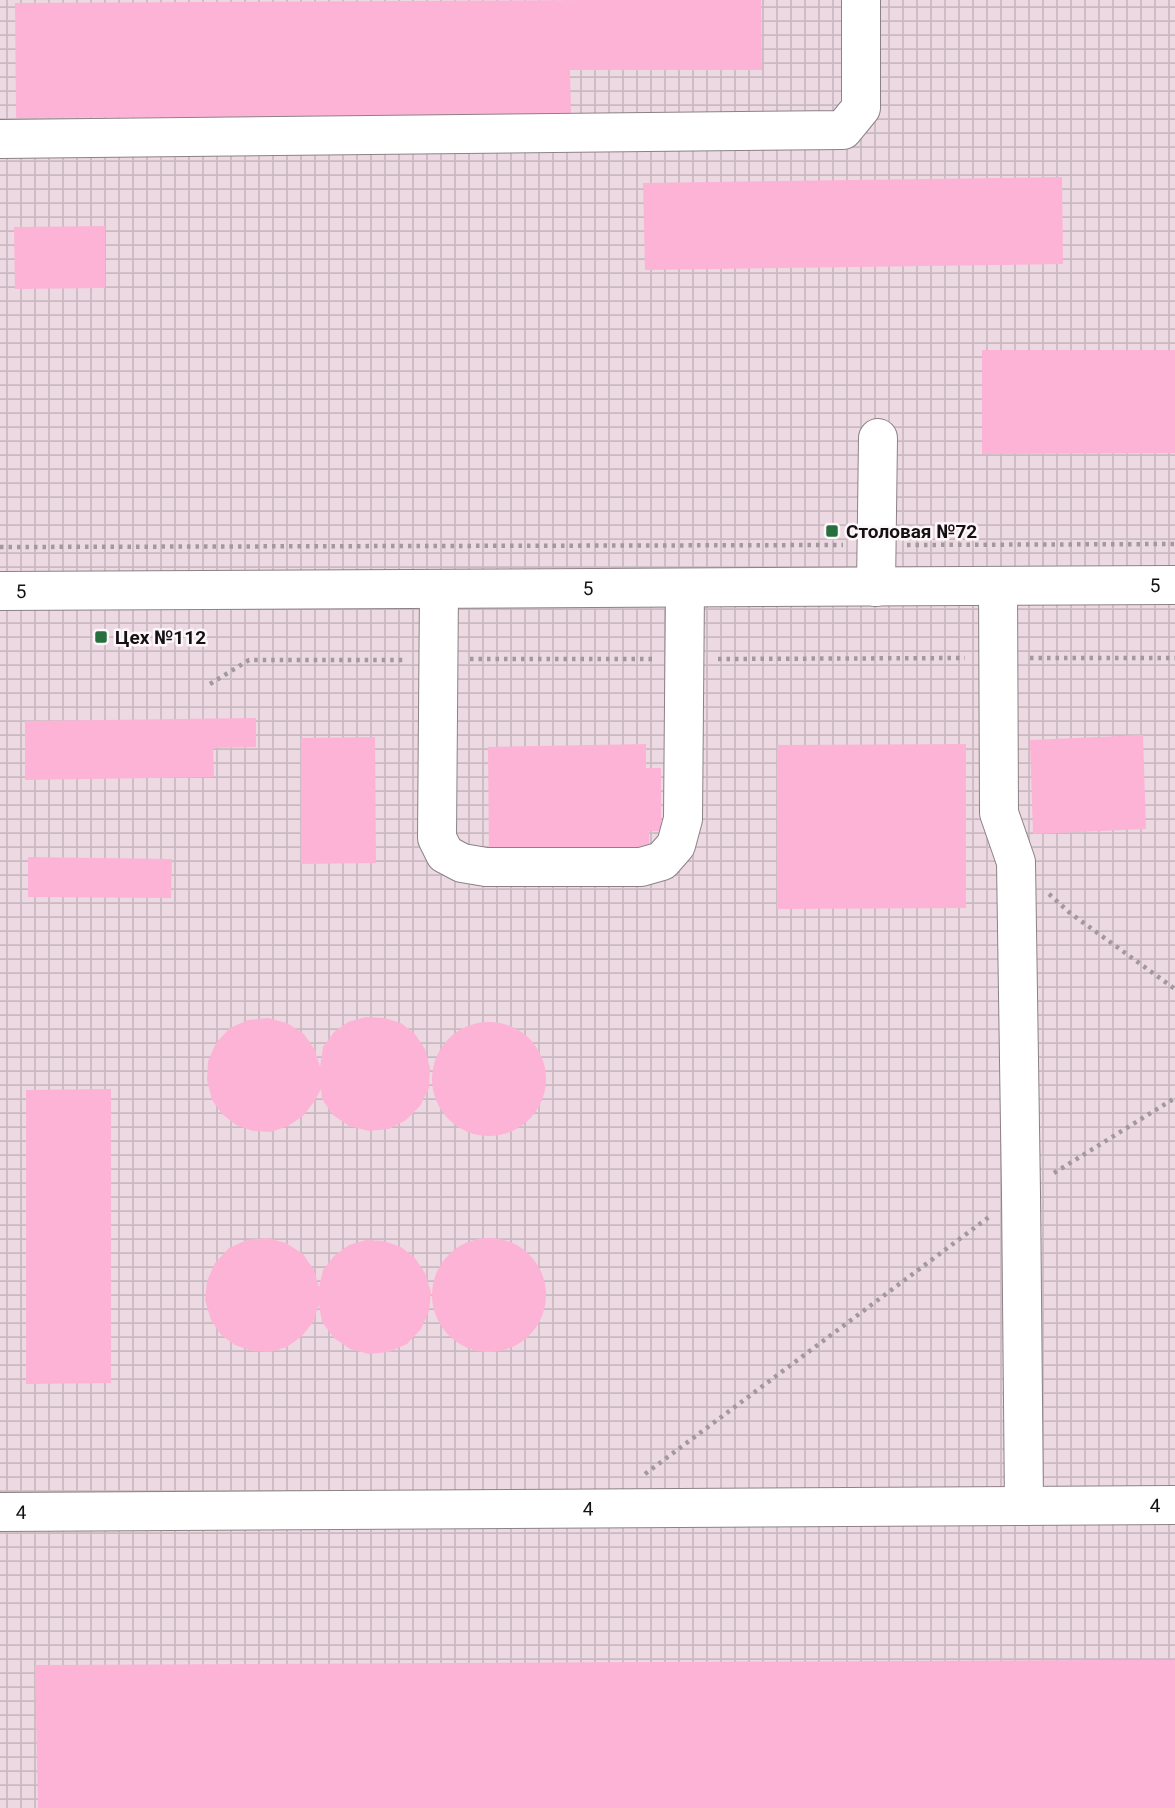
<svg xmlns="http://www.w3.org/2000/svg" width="1175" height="1808" font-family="Roboto,sans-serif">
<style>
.industrial{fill:url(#industrial-grid)}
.building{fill:#fdb3d6}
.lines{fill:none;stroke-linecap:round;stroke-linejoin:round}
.minor-casing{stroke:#8c8286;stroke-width:40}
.path{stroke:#a2999d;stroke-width:4.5;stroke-dasharray:3.5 5;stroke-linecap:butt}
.minor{stroke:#fff;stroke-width:38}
.poi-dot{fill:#26703e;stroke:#fef7fa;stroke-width:2.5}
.labels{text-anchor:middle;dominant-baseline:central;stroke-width:5;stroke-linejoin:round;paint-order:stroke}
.poi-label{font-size:19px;font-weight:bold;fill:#151113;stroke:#fef7fa;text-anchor:start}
.street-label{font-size:19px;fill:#151113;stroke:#fef7fa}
</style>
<defs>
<pattern id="industrial-grid" width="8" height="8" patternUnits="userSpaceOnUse" patternTransform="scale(1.75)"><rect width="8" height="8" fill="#edd9e2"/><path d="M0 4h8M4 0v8" fill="none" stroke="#cab9c1"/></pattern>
</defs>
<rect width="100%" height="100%" fill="#f4e8ed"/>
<!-- industrial -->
<path class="industrial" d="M0,0H1175V1808H0Z"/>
<!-- building -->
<path class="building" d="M584,0H761L762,70H570L571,115L16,118L15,3Z
M1062,177L1063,264L645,270L643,183Z
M105,226V288L15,289L14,227Z
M982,350H1175V453L982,454Z
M256,718V747L213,748L214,777L25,780V721Z
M1143,735L1146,829L1033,834L1030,740Z
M375,737L376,863L301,864V738Z
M646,744V768H661V831H649L650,860L489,862L488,747Z
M966,744V908L777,909V745Z
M28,857L172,859L171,898L28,897Z
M366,1017L384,1018L401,1023L415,1034L425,1049L430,1068L429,1088L420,1106L406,1120L389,1129L369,1131L349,1126L333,1115L322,1099L321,1089L314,1102L303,1116L288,1126L271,1132L253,1131L236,1125L222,1114L212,1100L207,1080L208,1061L216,1043L230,1028L248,1020L268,1018L287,1023L304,1034L315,1050L320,1067L323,1047L334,1032L348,1022Z
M432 1079a57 57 0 1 1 114 0a57 57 0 1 1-114 0Z
M111,1089V1383L26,1384V1090Z
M267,1238L286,1243L303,1254L314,1270L319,1287L323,1270L334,1256L349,1245L366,1240L384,1241L401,1247L415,1258L425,1273L431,1292L429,1311L421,1329L407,1344L389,1352L369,1354L350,1349L334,1338L322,1322L319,1305L313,1322L302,1336L287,1347L270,1352L252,1351L235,1345L221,1335L211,1320L205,1300L207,1281L215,1263L229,1248L247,1240Z
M432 1295a57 57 0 1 1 114 0a57 57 0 1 1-114 0Z
M1114,1660H1175V1808H38L35,1665Z"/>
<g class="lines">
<defs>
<g id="minor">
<path d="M0,139L843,130L861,108V0"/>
<path d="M998,586L999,813L1016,862L1021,1193L1024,1506"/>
<path d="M876,587L878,438"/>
<path d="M439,589L437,838L445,854L462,863L486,867H641L662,861L676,845L683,819L685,588"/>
<path id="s1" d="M0,591L1175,585"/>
<path id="s2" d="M0,1512L1175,1505"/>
</g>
</defs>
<!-- minor casing -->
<use href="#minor" class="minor-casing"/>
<!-- path -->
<path class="path" d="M907,545L1175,544
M0,547L843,545
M1030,658H1175
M470,659H654
M718,659L965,658
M210,684L249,660H405
M1049,894L1070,913L1175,989
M1054,1173L1175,1098
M645,1474L989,1217"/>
<!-- minor -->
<use href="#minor" class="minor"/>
</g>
<!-- markers -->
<g class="poi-dot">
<rect x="825" y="524" width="14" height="14" rx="3.5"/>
<rect x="94" y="630" width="14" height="14" rx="3.5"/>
</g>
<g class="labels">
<!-- poi labels -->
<g class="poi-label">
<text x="846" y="531">Столовая №72</text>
<text x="115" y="637">Цех №112</text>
</g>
<!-- street labels -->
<g class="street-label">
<text stroke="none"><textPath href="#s1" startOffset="1155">5</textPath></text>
<text stroke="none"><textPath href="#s1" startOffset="588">5</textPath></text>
<text stroke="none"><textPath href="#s1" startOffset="21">5</textPath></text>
<text stroke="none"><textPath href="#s2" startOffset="1155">4</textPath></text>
<text stroke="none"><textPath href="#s2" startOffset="588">4</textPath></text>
<text stroke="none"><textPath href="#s2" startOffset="21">4</textPath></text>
</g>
</g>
</svg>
